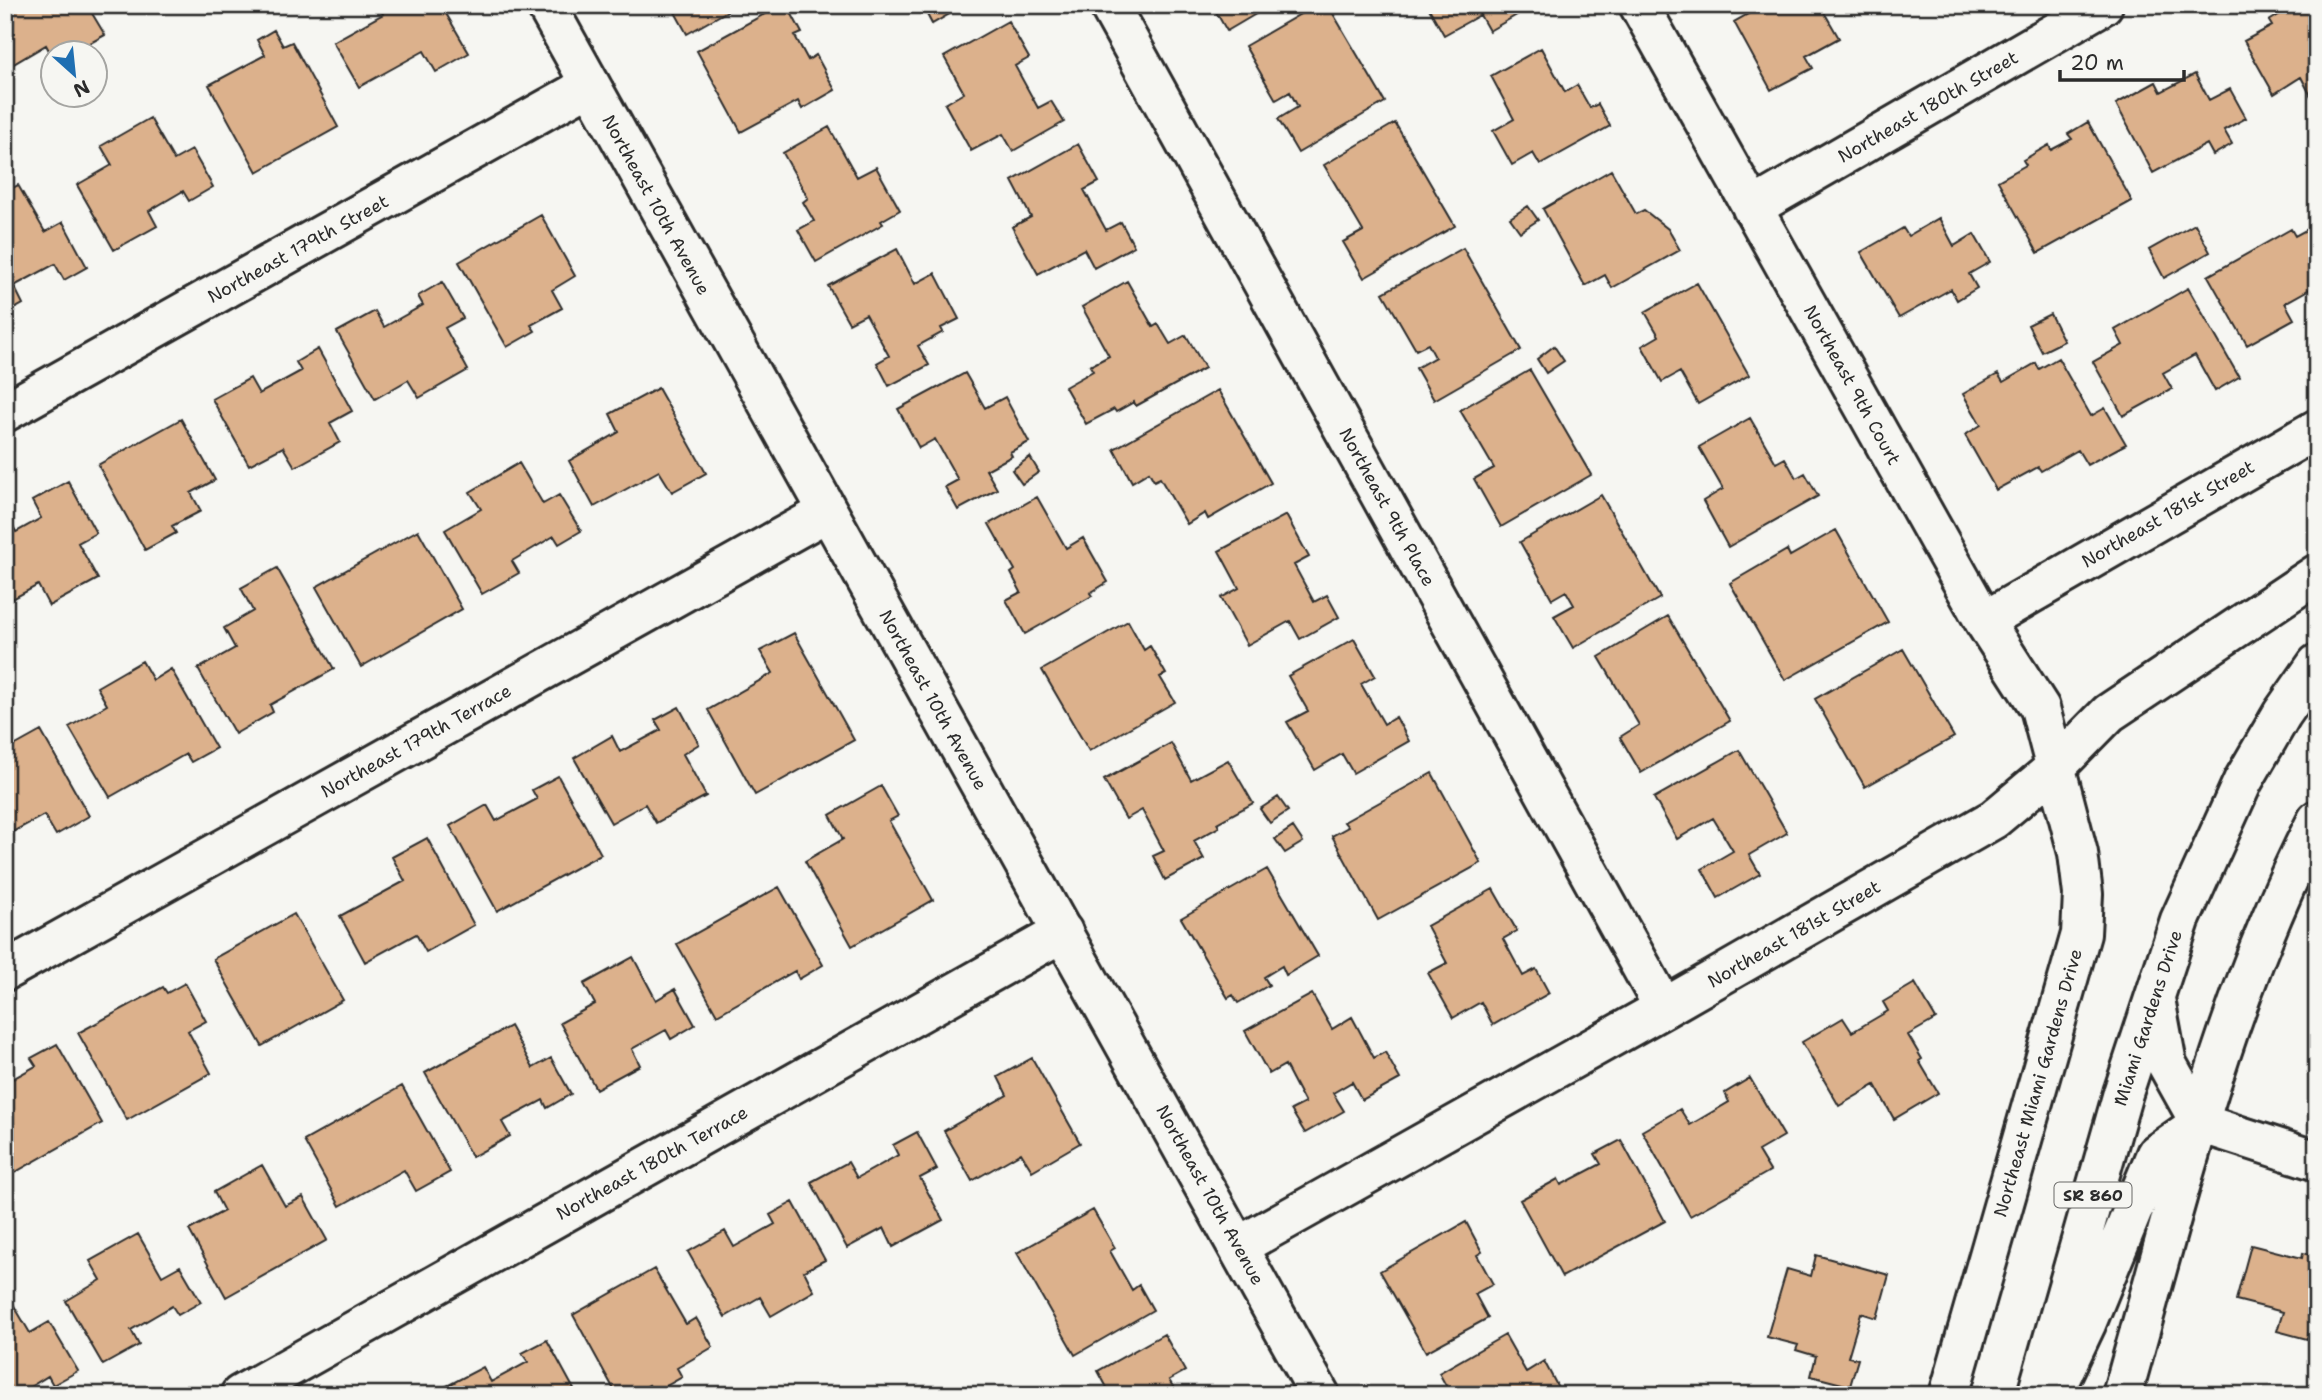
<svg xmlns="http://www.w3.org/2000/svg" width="2322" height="1400" font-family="'Shantell Sans',sans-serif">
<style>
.building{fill:#dcb18c;stroke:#2b2b2b;stroke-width:2}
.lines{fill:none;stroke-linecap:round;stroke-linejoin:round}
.minor-casing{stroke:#2b2b2b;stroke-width:44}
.tertiary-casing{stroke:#2b2b2b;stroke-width:44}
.primary-casing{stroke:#2b2b2b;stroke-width:44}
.minor{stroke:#f6f6f2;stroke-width:38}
.tertiary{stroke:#f6f6f2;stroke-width:38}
.primary{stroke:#f6f6f2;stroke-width:38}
.labels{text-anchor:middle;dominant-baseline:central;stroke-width:5;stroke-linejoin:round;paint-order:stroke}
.shield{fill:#f6f6f2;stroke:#686867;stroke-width:2}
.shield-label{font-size:16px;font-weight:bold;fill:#2b2b2b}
.street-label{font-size:18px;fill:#2b2b2b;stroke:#f6f6f2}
</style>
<rect width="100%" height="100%" fill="#f6f6f2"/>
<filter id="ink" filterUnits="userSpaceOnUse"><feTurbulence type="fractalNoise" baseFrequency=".0143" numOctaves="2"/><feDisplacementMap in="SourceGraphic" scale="14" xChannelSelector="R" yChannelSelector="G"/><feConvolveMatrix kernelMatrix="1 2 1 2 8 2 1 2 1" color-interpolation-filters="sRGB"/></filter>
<g filter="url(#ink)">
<!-- building -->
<path class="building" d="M5,5H87L105,35L74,52H52V56L46,45L10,66L5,57Z
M378,5H441L469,53L436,72L424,51L359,87L333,42L383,14Z
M671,5H738L687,34Z
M781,5H787L802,33L795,36L808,60L816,55L835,90L802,109L798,101L741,132L697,51Z
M922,5H965L932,24Z
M1212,5H1271L1227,31Z
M1316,5H1328L1385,102L1298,153L1278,119L1298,107L1290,92L1276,100L1245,46Z
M1427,5H1534L1489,31L1480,15L1444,35Z
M1764,5H1836L1824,12L1839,38L1806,56L1813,68L1771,90L1734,22Z
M2295,5L2299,10L2307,5H2317V95L2312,98L2301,77L2274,94L2244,41L2272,26L2269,21Z
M1008,21L1029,58L1015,66L1038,108L1051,101L1064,122L1013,151L1003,134L971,151L945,104L964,93L944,57Z
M274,30L283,46L292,42L338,127L257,172L209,85L265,55L257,40Z
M1541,48L1565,92L1577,85L1590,108L1598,104L1610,126L1540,165L1533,153L1512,165L1493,131L1514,119L1491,76Z
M2195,74L2209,100L2230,89L2246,118L2224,130L2232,144L2213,155L2207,144L2153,173L2116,104L2156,82L2161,92Z
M150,118L174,160L192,150L213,187L189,201L183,191L149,211L157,226L114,250L77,185L112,165L101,146Z
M2088,122L2132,201L2038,253L1998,181L2026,165L2023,160L2049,145L2051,150L2072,139L2068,134Z
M1395,123L1455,226L1364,278L1343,242L1363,231L1324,165Z
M829,127L857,177L876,167L900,210L881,221L883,224L816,262L798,230L814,221L803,202L808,198L783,153Z
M1078,144L1099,182L1084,190L1106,230L1121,222L1134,246L1094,268L1084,249L1038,274L1012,227L1031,217L1012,181Z
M1611,170L1636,214L1644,210L1668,229L1680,250L1612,288L1605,275L1585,286L1543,209Z
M18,185L45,232L63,222L87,267L64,280L55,264L14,286L23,304L5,314V192Z
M1528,206L1538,220L1520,232L1510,218Z
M541,215L575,276L552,290L562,308L531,325L535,331L507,347L459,262Z
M1939,218L1954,246L1974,234L1990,262L1969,274L1977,288L1957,300L1951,289L1899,318L1861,252L1903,228L1908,236Z
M2195,224L2210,252L2164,278L2149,250Z
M2317,224V285L2285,303L2294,319L2247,345L2208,276L2291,229L2295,236Z
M1463,248L1521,350L1434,400L1416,368L1435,357L1428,344L1416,350L1383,293Z
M897,249L915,284L935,273L959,319L941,328L943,332L918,346L929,365L889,386L877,363L889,356L866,314L849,323L828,286Z
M1127,281L1153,327L1158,324L1170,344L1186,335L1205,368L1136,406L1134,402L1116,412L1114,409L1086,424L1065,387L1093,371L1090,366L1109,356L1082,307Z
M442,282L463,318L445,328L468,370L419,398L408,380L375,399L337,332L375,311L384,327L423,305L418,296Z
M1697,283L1749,375L1698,404L1680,372L1662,382L1642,346L1659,336L1645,312Z
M2188,288L2239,377L2215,391L2195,355L2163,373L2172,389L2123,416L2093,362L2123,345L2115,330Z
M2050,314L2064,341L2042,352L2028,325Z
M1554,346L1564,361L1546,373L1537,359Z
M318,349L352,411L330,423L340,442L295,467L283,447L249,465L212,399L250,378L259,394L301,371L296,362Z
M2058,358L2091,416L2105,408L2126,444L2087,465L2078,450L2041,471L2038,467L1996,490L1965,435L1981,425L1963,394L1998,374L2003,382L2036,363L2039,369Z
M1530,370L1591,475L1501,527L1474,479L1494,468L1460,410Z
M965,373L985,408L1005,397L1029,442L1010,452L1012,456L986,470L997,489L958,510L945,487L958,480L935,439L919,448L898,409Z
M658,388L706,473L672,492L659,471L594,507L569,461L619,432L610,414Z
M1218,390L1271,483L1208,519L1205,513L1187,524L1160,478L1154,481L1149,472L1132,482L1114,449Z
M1750,418L1776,463L1785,458L1796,478L1805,473L1818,496L1728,547L1703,501L1723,489L1699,447Z
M181,419L215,480L191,493L201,511L172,526L176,533L145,550L98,465Z
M1030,457L1039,472L1022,484L1012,470Z
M519,463L543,504L559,495L581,531L559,544L554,536L512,561L519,573L482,594L445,530L481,509L470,492Z
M68,481L96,533L78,543L98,579L49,606L38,585L5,603V518L8,516L16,532L41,518L32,501Z
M1601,495L1660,598L1573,648L1554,616L1574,605L1566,591L1552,599L1520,542Z
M1037,497L1066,548L1083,538L1108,582L1090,593L1092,596L1025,634L1006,600L1021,592L1011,573L1015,570L989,524Z
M1286,515L1309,557L1294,565L1314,602L1327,595L1339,617L1300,639L1290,621L1247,645L1221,598L1239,588L1219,551Z
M418,530L462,609L361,667L316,587Z
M1836,530L1888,622L1785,680L1730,583L1787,550L1790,556Z
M277,568L334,669L270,705L273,712L235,734L198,669L235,648L224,628L253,611L241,588Z
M1668,616L1730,721L1641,773L1620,737L1639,725L1599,657Z
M1128,621L1144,650L1150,646L1166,674L1160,677L1175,702L1089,751L1042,670Z
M794,633L854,740L755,795L708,710L773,673L760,651Z
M1354,639L1375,676L1361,684L1384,724L1396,717L1409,741L1353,773L1342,754L1315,770L1287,722L1308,711L1288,676Z
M1903,649L1954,737L1865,787L1815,699Z
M142,661L153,680L171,669L216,748L191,762L186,754L110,797L69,727L107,705L97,687Z
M679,707L699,744L683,754L706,796L656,823L645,804L611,823L574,758L612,736L620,752L661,730L655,720Z
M41,731L89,816L56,835L44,815L5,836V751Z
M1171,743L1191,780L1228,760L1253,803L1217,823L1219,827L1194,841L1204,859L1165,880L1153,856L1164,851L1142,810L1126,819L1104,780Z
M1739,750L1787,833L1749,855L1760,874L1718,898L1702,869L1733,851L1713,818L1677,839L1654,798Z
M1432,773L1481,863L1378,920L1332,836L1348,827L1344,822Z
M558,776L601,854L497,911L450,826L487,805L496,821L537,799L532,790Z
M881,786L898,816L889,821L933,900L852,946L805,861L843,839L830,815Z
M1278,797L1288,811L1270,823L1260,809Z
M1293,827L1303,842L1285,853L1275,839Z
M427,838L474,925L426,952L416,934L365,962L340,916L405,881L392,857Z
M1267,869L1318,956L1286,975L1282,966L1264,977L1269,985L1238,1003L1233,995L1228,998L1181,918Z
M779,887L823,965L799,979L795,971L717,1015L677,944Z
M1493,889L1517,931L1503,939L1523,976L1536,969L1549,993L1493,1025L1481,1002L1453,1018L1428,973L1447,963L1427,926Z
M294,914L343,1000L262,1046L213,959Z
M633,957L656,1000L675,989L695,1025L671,1039L666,1030L632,1049L640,1065L596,1089L560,1023L595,1004L584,984Z
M185,983L206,1021L188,1031L211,1073L127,1120L78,1033L163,987L167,993Z
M1915,983L1936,1019L1908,1035L1922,1059L1919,1061L1938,1093L1894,1119L1875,1085L1839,1106L1802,1042L1843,1018L1852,1032L1888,1011L1883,1002Z
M1312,994L1332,1029L1352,1017L1374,1058L1385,1052L1400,1079L1362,1100L1352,1082L1333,1093L1344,1111L1305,1133L1291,1110L1305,1103L1285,1065L1269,1074L1245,1031Z
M510,1026L533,1068L551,1058L571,1094L547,1108L543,1100L502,1122L510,1136L472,1157L425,1073Z
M57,1044L102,1123L5,1178V1083L36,1066L31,1058Z
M1032,1058L1080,1143L1032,1171L1021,1153L972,1181L944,1131L1007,1095L998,1077Z
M1750,1078L1784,1136L1758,1151L1770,1171L1690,1216L1642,1131L1680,1109L1690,1125L1729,1102L1725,1093Z
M402,1086L450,1172L416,1191L404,1170L340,1206L304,1141Z
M917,1132L937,1169L920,1178L943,1220L893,1247L884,1228L847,1248L811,1182L848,1162L857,1178L898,1155L893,1145Z
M1621,1140L1665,1221L1562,1277L1520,1200L1558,1179L1561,1185L1601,1164L1595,1154Z
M262,1165L285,1206L303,1197L327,1240L226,1297L189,1230L224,1211L214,1192Z
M793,1202L825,1260L804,1271L814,1291L771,1316L760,1297L725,1317L688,1252L725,1231L734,1247L775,1224L770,1215Z
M1093,1210L1115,1248L1110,1251L1132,1290L1139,1285L1153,1310L1075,1355L1017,1253Z
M1466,1222L1482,1252L1477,1255L1493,1284L1475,1294L1488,1318L1426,1352L1380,1271Z
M138,1234L162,1276L180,1266L201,1302L178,1315L172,1306L131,1330L139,1345L103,1365L66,1301L101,1280L90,1261Z
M2251,1245L2302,1258L2303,1253L2317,1256V1322L2312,1321L2307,1339L2277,1331L2283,1312L2236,1300Z
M1816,1255L1889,1275L1877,1318L1861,1313L1848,1357L1858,1359L1850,1386L1811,1376L1816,1356L1796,1350L1798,1345L1767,1337L1787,1269L1811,1276Z
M654,1269L686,1324L696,1318L713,1347L677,1368L682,1377L654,1393L649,1385L633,1395H617L573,1315Z
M13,1304L30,1333L49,1322L78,1371L53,1385L48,1376L17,1395H5V1308Z
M1164,1334L1185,1371L1169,1380L1178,1395H1111L1098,1371Z
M1505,1335L1526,1372L1544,1361L1562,1395H1451L1439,1373Z
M547,1340L577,1395H444L441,1389L483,1367L491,1382L528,1362L522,1353Z"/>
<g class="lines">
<defs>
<path id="minor" d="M1109,5L1664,1008
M1639,5L1984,621L2040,708L2078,853L2083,894L2081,934L1949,1395
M1752,208L2103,5
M5,412L590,85
M1984,621L2317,429
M5,971L827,512
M2200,1123L2317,1161
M1239,1246L1664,1008L1994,819L2056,767L2109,713L2317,574
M240,1395L1063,932"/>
<path id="tertiary" d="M546,5L1320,1395"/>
<path id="primary" d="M2155,999L2167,1064L2200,1123
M2060,1379L2086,1324L2156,1154L2200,1123
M2037,1395L2123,1093L2180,920L2243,781L2282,714L2317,664
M2122,1395C2177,1201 2224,1000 2317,820"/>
</defs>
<!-- minor casing -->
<use href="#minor" class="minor-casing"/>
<!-- tertiary casing -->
<use href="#tertiary" class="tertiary-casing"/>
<!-- primary casing -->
<use href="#primary" class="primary-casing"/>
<!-- minor -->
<use href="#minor" class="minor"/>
<!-- tertiary -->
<use href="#tertiary" class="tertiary"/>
<!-- primary -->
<use href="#primary" class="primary"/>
</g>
</g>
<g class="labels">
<!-- shield labels -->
<rect class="shield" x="2054.5" y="1182.5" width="77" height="25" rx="5"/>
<g class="shield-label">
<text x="2093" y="1195">SR 860</text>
</g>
<!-- street labels -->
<g class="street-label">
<text transform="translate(1928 107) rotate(-30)">Northeast 180th Street</text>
<text transform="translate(656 205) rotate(61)">Northeast 10th Avenue</text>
<text transform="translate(298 249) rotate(-29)">Northeast 179th Street</text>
<text transform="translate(1852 385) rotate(61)">Northeast 9th Court</text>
<text transform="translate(1387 507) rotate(61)">Northeast 9th Place</text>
<text transform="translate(2168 514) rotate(-30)">Northeast 181st Street</text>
<text transform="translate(933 700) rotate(61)">Northeast 10th Avenue</text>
<text transform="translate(416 741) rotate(-29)">Northeast 179th Terrace</text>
<text transform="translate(1794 934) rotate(-30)">Northeast 181st Street</text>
<text transform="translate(2148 1018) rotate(-72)">Miami Gardens Drive</text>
<text transform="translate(2038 1083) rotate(-74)">Northeast Miami Gardens Drive</text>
<text transform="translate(652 1163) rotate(-29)">Northeast 180th Terrace</text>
<text transform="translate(1210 1195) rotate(61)">Northeast 10th Avenue</text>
</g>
</g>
<!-- margin -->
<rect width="2322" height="1400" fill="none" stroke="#f6f6f2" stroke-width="28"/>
<rect x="14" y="14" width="2294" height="1372" fill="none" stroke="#2b2b2b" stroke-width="2.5" filter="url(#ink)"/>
<!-- north arrow -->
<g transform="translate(74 74) rotate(153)"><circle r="33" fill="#f6f6f2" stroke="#a5a5a2" stroke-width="2"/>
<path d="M0-5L12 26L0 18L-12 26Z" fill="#1f6fb2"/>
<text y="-10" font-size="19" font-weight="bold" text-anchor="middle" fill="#2b2b2b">N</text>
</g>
<!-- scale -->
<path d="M2060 70v10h124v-10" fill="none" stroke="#2b2b2b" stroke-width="3.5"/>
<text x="2070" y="70" font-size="21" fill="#2b2b2b" stroke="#f6f6f2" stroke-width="5" paint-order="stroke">20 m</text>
</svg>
